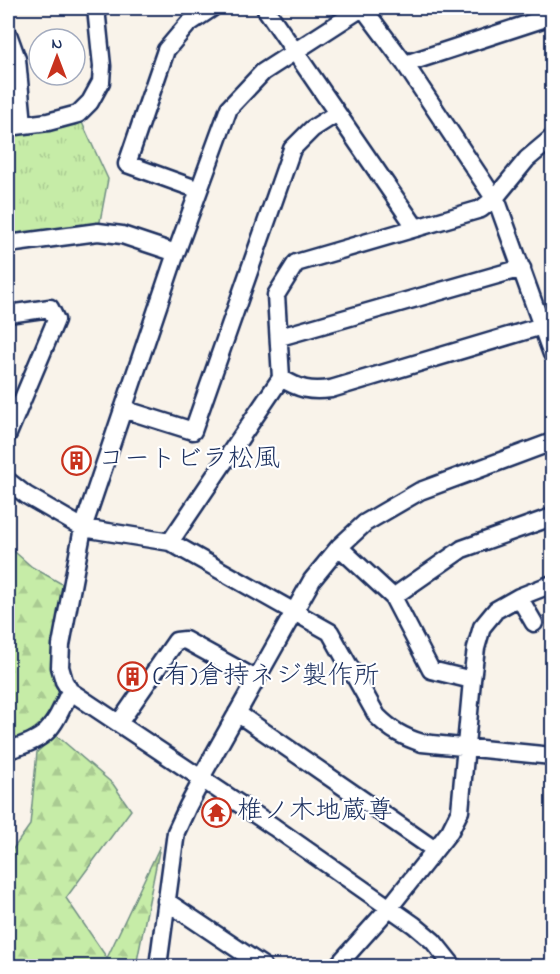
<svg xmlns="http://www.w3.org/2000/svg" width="560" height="974" font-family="'Indie Flower','Klee One',sans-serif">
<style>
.forest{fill:url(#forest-firs);stroke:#708e82;stroke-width:1.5}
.park{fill:url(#park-tufts);stroke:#708e82;stroke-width:1.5}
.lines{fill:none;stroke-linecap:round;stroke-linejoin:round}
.minor-casing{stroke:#1b2f5e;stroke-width:21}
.minor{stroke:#fff;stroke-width:16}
.labels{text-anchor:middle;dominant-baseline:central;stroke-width:4.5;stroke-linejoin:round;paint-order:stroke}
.poi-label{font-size:26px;fill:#1b2f5e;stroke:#fff;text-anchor:start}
</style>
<defs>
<pattern id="forest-firs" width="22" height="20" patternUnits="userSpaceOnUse" patternTransform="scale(1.5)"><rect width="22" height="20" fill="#c6eca7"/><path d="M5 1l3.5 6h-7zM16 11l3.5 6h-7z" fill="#aacb92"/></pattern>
<pattern id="park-tufts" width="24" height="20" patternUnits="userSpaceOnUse" patternTransform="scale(1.5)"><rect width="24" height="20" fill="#c6eca7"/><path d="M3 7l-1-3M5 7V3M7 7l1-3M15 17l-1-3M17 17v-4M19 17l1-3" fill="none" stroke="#aacb92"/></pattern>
</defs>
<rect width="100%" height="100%" fill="#f9f3ea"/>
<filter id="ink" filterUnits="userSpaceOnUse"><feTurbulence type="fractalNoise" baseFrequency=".0167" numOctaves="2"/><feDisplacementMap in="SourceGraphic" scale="12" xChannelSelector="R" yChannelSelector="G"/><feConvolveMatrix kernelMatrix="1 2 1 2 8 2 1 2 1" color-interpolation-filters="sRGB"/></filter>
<g filter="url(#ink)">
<!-- forest -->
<path class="forest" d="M8,546L32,567L62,584L53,667L62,691C48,717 38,733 8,741Z
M56,735L113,784L131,810L66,898L107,958L160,846L136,966H8V950H12L8,931V856L30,825L37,752Z"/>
<!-- park -->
<path class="park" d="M78,114L108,179L98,232L8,244V127Z"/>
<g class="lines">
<defs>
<path id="minor" d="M265,8L416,228
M362,8L263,72L229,108L176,253L83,528L61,645L60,667L64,681L70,691L274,827L414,925L433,941L453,966
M363,8L405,64L498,204L552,354
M8,34L17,59L23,124
M405,64L552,16
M8,127L48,122L78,114L90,102L101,82L102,66L96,8
M199,190L127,164L166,50L188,24L212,8
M8,244L98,232L122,235L176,253
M8,314L50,308L56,320L8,434
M280,337L522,268
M281,378C299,389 310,392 331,389L542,326
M123,409L193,431L292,149L312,129L337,113
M8,481L26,495L83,528L170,542L330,632L377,716C391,730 403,737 422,743L552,756
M170,542L281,378L276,295L296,263L481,209L495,198L527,159L552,138
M339,547L393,597L431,670L472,680
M393,597L462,549L552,517
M519,597L534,623
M237,713L435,850
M119,723L176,641L185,640L256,679
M8,750C50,738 52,729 70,691
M166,901L263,966
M158,966L176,832L188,806L202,780L203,774L312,580L339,547L365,523L420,491L552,442
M337,966L389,908L435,850L450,831L460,811L472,680L476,648L482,627L496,610L519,597L552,584"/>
</defs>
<!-- minor casing -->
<use href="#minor" class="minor-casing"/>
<!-- minor -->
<use href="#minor" class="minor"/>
</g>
</g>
<!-- icons -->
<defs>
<symbol id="building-ring" viewBox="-11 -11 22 22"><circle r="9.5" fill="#fff" stroke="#c8321e" stroke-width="1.5"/><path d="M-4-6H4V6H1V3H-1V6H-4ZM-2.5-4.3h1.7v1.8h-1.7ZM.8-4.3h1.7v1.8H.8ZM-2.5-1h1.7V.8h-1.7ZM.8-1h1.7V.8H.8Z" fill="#c8321e"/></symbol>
<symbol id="temple-ring" viewBox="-11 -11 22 22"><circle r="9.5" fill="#fff" stroke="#c8321e" stroke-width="1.5"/><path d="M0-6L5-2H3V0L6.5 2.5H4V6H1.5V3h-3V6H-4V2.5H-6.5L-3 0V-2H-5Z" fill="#c8321e"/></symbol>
</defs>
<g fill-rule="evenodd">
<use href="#building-ring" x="60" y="444" width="33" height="33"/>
<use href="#building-ring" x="116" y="660" width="33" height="33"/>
<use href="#temple-ring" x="200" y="796" width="33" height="33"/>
</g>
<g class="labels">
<!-- poi labels -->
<g class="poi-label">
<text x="98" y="460">コートビラ松風</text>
<text x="153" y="677">(有)倉持ネジ製作所</text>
<text x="237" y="812">椎ノ木地蔵尊</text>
</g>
</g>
<!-- margin -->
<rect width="560" height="974" fill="none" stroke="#fff" stroke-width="30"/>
<rect x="15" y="15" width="530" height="944" fill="none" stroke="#1b2f5e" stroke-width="2" filter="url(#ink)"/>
<!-- north arrow -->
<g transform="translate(57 57)"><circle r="28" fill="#ffffff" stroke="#a4acbf" stroke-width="1.5"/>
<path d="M0-4.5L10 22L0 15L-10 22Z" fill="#c8321e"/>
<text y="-9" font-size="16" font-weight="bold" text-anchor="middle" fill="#1b2f5e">N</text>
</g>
</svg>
